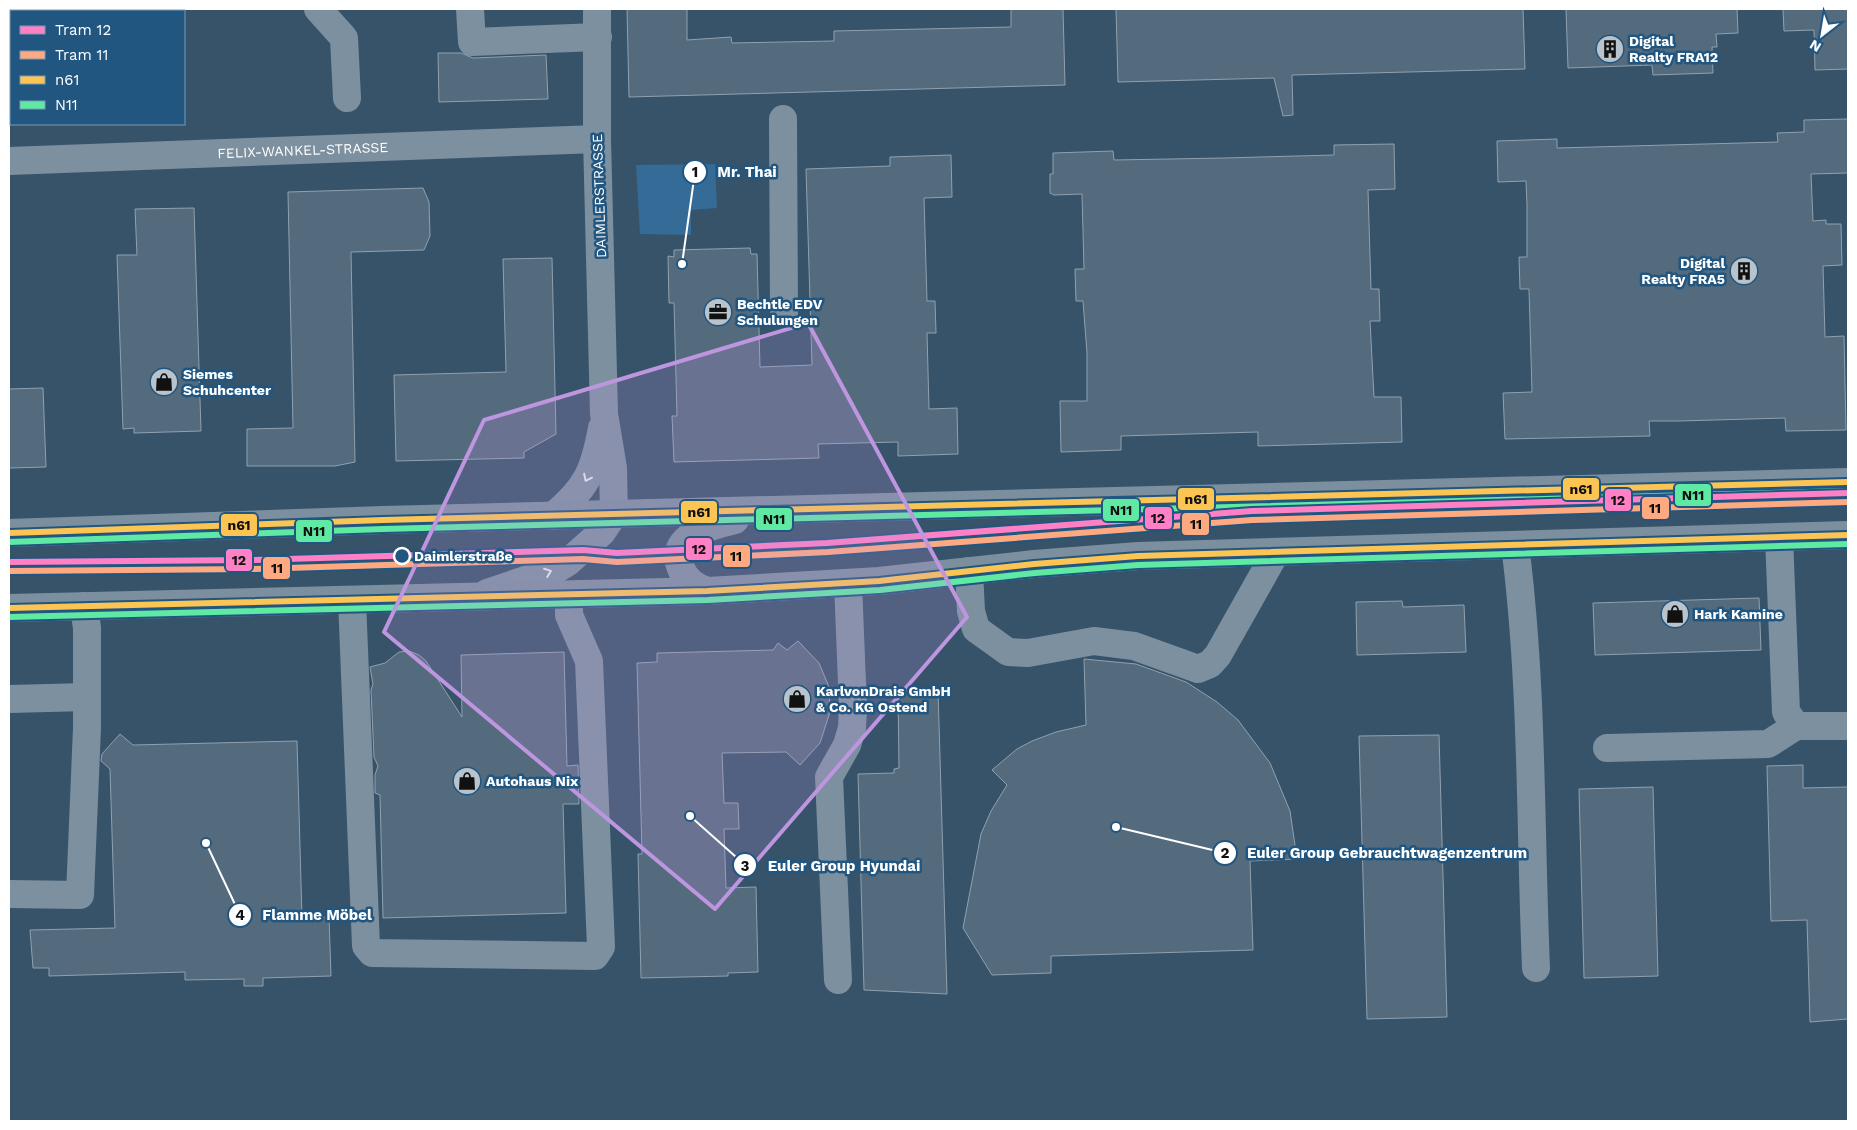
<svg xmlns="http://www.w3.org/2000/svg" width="1857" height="1130" font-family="'Work Sans',sans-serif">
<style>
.green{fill:#356c97}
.building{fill:#546b7d;stroke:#90a1af}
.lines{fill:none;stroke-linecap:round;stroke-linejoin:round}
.minor{stroke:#7d90a0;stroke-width:28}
.major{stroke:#7b8f9f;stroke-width:28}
.bus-1-casing{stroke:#215680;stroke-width:10}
.bus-2-casing{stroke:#215680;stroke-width:10}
.bus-1{stroke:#fcc553;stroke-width:6}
.bus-2{stroke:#60e9a3;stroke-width:6}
.tram-1-casing{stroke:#215680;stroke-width:10}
.tram-2-casing{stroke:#215680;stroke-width:10}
.tram-1{stroke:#ff80c5;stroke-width:6}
.tram-2{stroke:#ffa980;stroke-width:6}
.oneway{stroke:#e5e9ec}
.marked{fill:#bd96df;fill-opacity:0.2;stroke:#bd96df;stroke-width:4;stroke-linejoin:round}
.stop-dot{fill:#215680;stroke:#fff;stroke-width:2.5}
.labels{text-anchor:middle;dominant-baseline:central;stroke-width:5;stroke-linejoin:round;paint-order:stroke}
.poi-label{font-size:14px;font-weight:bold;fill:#fff;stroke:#215680;text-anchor:start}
.street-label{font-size:14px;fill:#fff;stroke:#215680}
.stop-label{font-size:14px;font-weight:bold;fill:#fff;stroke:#215680;text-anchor:start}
.leader{fill:none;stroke:#fff;stroke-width:2}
.callout-dot{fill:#fff;stroke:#215680;stroke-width:2}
.mark-label{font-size:15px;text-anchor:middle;font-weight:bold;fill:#111}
.callout-label{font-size:15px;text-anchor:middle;font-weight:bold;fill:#fff;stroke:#215680;stroke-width:5;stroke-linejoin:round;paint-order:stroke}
.line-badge{stroke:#215680;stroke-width:2}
.pale-badge-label{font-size:14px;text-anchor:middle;font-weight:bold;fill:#111}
</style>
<rect width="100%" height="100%" fill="#37536a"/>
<!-- green -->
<path class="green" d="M715,164L717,208L691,210V235L640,234L636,165Z"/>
<!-- building -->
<path class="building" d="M627,9H687V40L731,37L732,43L834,41V31L1011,27V9H1063L1065,85L629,97Z
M1116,9H1523L1525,69L1292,75L1293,115L1283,116L1274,78L1118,82Z
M1566,9H1737L1738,33L1716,34L1717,47H1712L1713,73L1653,75L1652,65L1568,68Z
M1783,9H1848V69L1815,70L1814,30L1784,31Z
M438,53H461L473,58L546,55L548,99L439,102Z
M1848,119V173L1811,174L1813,221L1826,220V224H1841L1842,265L1823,266L1825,337L1844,336L1846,430L1786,431L1785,418L1679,421H1649L1650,436L1505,439L1503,393L1532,392L1529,289H1520L1519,257H1527V205L1526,181L1498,182L1497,141L1557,139V148L1778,142L1777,133L1804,132V120Z
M1394,144L1395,189L1368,190L1371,289H1379L1380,321H1370L1374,397H1401L1402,442L1258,446V432L1121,436V450L1061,452L1060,401H1087V353L1083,301H1076L1075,269H1084L1082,194L1054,195L1050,193V174H1053V153L1113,151L1114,160L1224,158L1334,155V145Z
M951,155L952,197L924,198L927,301H935L936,333H927L929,409L957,408L958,454L898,456V442L818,444L819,458L674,462L672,416H677L674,303H669L668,256L674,257V250L750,248L751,254H757L760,367L812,365L806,169L890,166V157Z
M423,188L429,202L430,236L424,250L351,252L355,462L335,466H247V429L293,428L288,192Z
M194,208L201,431L134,433V428L123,429L117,255H137L135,209Z
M552,258L556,434L524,452V458L396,461L394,375L506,372L503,259Z
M43,388L46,467L9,468V389Z
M1759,598L1761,650L1595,655L1593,603Z
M1402,601L1403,607L1464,605L1466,652L1357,655L1356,602Z
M798,641L819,663L829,687L830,712L820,743L800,765L786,752L722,753L724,803H738L739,829H724L726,888L756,887L758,972L728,973V976L641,978L638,854H642L637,663L657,662V653L773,650L778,643L787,650Z
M409,651L419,655L426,661L462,717L461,655L564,652L567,766L578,765L579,804H563L566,913L383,918L380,795L375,793V775L378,766L374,757L371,690L373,684L370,667L385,663L399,652Z
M1084,659L1136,664L1186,682L1217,702L1238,720L1270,763L1290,811L1297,859L1250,861L1253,950L1051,956V973L992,975L963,928L981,834L991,811L1007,785L992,770L1017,749L1032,741L1056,732L1086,725Z
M938,690L947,994L864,990L858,774L894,773V769L899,768L898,691Z
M120,734L133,745L297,741L302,918L329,917L331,976L263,978V986H244V979L185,980V972L49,976V968H33L30,930L115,928L110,769L101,761L102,754Z
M1439,735L1447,1017L1367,1019L1359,736Z
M1803,765V788L1848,787V1019L1810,1022L1807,920L1771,921L1767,766Z
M1653,787L1658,976L1584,978L1579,789Z"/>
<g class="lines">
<!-- minor -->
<g class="minor">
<path d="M318,9L344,38L347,98"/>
<path d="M470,9L472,42L598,37"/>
<path d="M783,119L784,313"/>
<path id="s1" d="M9,161L597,139"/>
<path d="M553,516C587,488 594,471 602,428"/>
<path d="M1779,537L1786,712L1796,726H1848"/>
<path d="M1515,545C1533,685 1530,827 1536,968"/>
<path d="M969,571L971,611L976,629L1008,652L1028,653L1094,641L1134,646L1198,669L1210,664L1218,655L1276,552"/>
<path d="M487,593L555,570L568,562L602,532L614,514L613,468L604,414L597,139V9"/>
<path d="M352,600L366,946L372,953L595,956L601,947L589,661L569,615V595"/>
<path d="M9,699L87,697"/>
<path d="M1607,748L1768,744L1796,726"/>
<path d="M9,894L80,895L87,728V628L84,606"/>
<path d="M838,980L829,777L847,745L852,728L853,708L848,583"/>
</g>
<!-- major -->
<path class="major" d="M9,533L383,520L1848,482
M707,591C694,586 685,580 680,566C669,535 714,525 735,520
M9,608L707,591L879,581L1034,564L1138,556L1848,535"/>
<defs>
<path id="bus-1" d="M9,533L383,520L1848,482
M9,608L707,591L879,581L1034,564L1138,556L1848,535"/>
<path id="bus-2" d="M9,542L383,529L1848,491
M9,617L708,600L880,590L1035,573L1138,565L1848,544"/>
</defs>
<!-- bus-1 casing -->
<use href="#bus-1" class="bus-1-casing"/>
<!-- bus-2 casing -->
<use href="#bus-2" class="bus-2-casing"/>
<!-- bus-1 -->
<use href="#bus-1" class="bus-1"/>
<!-- bus-2 -->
<use href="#bus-2" class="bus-2"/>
<defs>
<path id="tram-1" d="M9,562L254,560L583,550L617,553L827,543L1252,511L1848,493"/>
<path id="tram-2" d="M9,571L254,569L583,559L617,562L828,552L1252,520L1848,502"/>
</defs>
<!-- tram-1 casing -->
<use href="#tram-1" class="tram-1-casing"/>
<!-- tram-2 casing -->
<use href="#tram-2" class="tram-2-casing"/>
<!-- tram-1 -->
<use href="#tram-1" class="tram-1"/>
<!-- tram-2 -->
<use href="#tram-2" class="tram-2"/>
</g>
<!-- one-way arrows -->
<defs><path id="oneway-chevron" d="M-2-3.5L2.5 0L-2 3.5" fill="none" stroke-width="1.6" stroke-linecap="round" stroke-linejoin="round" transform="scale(1.25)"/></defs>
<g class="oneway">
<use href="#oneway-chevron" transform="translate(587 478) rotate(116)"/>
<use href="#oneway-chevron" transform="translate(548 572) rotate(-21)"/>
</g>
<!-- marked area -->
<path class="marked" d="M808,323L967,617L715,909L384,632L484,420Z"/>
<!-- icons -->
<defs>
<symbol id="building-disc" viewBox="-11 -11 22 22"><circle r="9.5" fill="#b9c3cb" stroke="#215680"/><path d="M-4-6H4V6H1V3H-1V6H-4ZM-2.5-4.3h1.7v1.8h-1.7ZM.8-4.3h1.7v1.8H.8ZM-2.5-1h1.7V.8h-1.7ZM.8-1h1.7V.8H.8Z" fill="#111"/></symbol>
<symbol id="office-disc" viewBox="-11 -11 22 22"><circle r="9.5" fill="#b9c3cb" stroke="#215680"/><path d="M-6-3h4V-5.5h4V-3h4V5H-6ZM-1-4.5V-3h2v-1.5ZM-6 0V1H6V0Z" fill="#111"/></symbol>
<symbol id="shop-disc" viewBox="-11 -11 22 22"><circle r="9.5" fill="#b9c3cb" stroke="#215680"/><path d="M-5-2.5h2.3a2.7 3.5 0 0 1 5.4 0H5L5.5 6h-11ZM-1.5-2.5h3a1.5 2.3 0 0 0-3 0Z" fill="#111"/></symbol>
</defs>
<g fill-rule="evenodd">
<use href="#building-disc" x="1594" y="33" width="32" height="32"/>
<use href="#building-disc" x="1728" y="255" width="32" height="32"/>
<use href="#office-disc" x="702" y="296" width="32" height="32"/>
<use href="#shop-disc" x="148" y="366" width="32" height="32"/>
<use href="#shop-disc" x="1659" y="598" width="32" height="32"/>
<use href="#shop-disc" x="781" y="683" width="32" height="32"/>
<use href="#shop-disc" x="451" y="765" width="32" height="32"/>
</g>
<!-- markers -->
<circle class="stop-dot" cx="402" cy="556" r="8"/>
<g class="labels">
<!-- poi labels -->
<g class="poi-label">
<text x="1629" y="41">Digital<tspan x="1629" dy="16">Realty FRA12</tspan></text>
<text x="1725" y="263" text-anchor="end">Digital<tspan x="1725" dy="16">Realty FRA5</tspan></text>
<text x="737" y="304">Bechtle EDV<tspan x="737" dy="16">Schulungen</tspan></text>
<text x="183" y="374">Siemes<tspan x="183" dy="16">Schuhcenter</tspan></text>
<text x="1694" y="614">Hark Kamine</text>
<text x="816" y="691">KarlvonDrais GmbH<tspan x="816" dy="16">&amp; Co. KG Ostend</tspan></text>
<text x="486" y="781">Autohaus Nix</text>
</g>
<!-- street labels -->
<g class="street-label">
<text stroke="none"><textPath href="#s1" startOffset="294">FELIX-WANKEL-STRASSE</textPath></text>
<text transform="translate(599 196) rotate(-92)">DAIMLERSTRASSE</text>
</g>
<!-- stop labels -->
<g class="stop-label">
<text x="414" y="556">Daimlerstraße</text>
</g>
</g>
<!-- callouts -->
<path class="leader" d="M682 264L695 172M1116 827L1225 853M690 816L745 865M206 843L240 915"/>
<g class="callout-dot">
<circle cx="682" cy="264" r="5"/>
<circle cx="1116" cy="827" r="5"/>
<circle cx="690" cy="816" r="5"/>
<circle cx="206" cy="843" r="5"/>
<circle cx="695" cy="172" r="12"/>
<circle cx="1225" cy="853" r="12"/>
<circle cx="745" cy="865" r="12"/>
<circle cx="240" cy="915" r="12"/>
</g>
<g class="mark-label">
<text x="695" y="177">1</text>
<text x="1225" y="858">2</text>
<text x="745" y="871">3</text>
<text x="240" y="920">4</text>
</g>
<g class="callout-label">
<text x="747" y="177">Mr. Thai</text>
<text x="1387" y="858">Euler Group Gebrauchtwagenzentrum</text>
<text x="844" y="871">Euler Group Hyundai</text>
<text x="317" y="920">Flamme Möbel</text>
</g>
<g class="line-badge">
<rect x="1562" y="477" width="38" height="24" rx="5" fill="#fcc553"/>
<rect x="1674" y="483" width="38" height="24" rx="5" fill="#60e9a3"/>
<rect x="1177" y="487" width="38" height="24" rx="5" fill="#fcc553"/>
<rect x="1604" y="488" width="28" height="24" rx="5" fill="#ff80c5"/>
<rect x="1641" y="496" width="29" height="24" rx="5" fill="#ffa980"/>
<rect x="1102" y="498" width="38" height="24" rx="5" fill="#60e9a3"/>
<rect x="680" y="500" width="38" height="24" rx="5" fill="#fcc553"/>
<rect x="1144" y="506" width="29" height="24" rx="5" fill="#ff80c5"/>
<rect x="755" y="507" width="38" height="24" rx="5" fill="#60e9a3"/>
<rect x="1181" y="512" width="29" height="24" rx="5" fill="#ffa980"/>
<rect x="220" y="513" width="38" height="24" rx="5" fill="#fcc553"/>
<rect x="295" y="519" width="38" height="24" rx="5" fill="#60e9a3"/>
<rect x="685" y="537" width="28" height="24" rx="5" fill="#ff80c5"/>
<rect x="722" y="544" width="29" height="24" rx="5" fill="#ffa980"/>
<rect x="225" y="548" width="28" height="24" rx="5" fill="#ff80c5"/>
<rect x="262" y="556" width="29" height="24" rx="5" fill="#ffa980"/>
</g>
<g class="pale-badge-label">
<text x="1581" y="494">n61</text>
<text x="1693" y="500">N11</text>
<text x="1196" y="504">n61</text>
<text x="1618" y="505">12</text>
<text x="1655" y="513">11</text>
<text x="1121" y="515">N11</text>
<text x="699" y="517">n61</text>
<text x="1158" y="523">12</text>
<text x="774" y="524">N11</text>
<text x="1196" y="529">11</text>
<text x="239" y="530">n61</text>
<text x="314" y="536">N11</text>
<text x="699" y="554">12</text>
<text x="736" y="561">11</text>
<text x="239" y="565">12</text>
<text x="277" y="573">11</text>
</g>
<!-- border -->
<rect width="1857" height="1130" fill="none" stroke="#ffffff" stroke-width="20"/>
<!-- legend -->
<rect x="10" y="10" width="175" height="115" fill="#215680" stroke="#7a9ab3"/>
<rect x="20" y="26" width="25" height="8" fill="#ff80c5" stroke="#7a9ab3"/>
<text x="55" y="35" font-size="15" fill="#ffffff">Tram 12</text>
<rect x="20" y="51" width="25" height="8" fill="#ffa980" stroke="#7a9ab3"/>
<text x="55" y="60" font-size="15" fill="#ffffff">Tram 11</text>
<rect x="20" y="76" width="25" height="8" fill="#fcc553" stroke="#7a9ab3"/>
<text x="55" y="85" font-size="15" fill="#ffffff">n61</text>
<rect x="20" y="101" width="25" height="8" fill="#60e9a3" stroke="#7a9ab3"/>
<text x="55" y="110" font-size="15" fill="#ffffff">N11</text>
<!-- north arrow -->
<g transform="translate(1822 35) rotate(211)" stroke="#215680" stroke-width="4" paint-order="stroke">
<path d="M0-4L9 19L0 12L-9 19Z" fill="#ffffff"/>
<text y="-8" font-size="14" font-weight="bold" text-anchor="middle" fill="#ffffff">N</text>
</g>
</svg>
